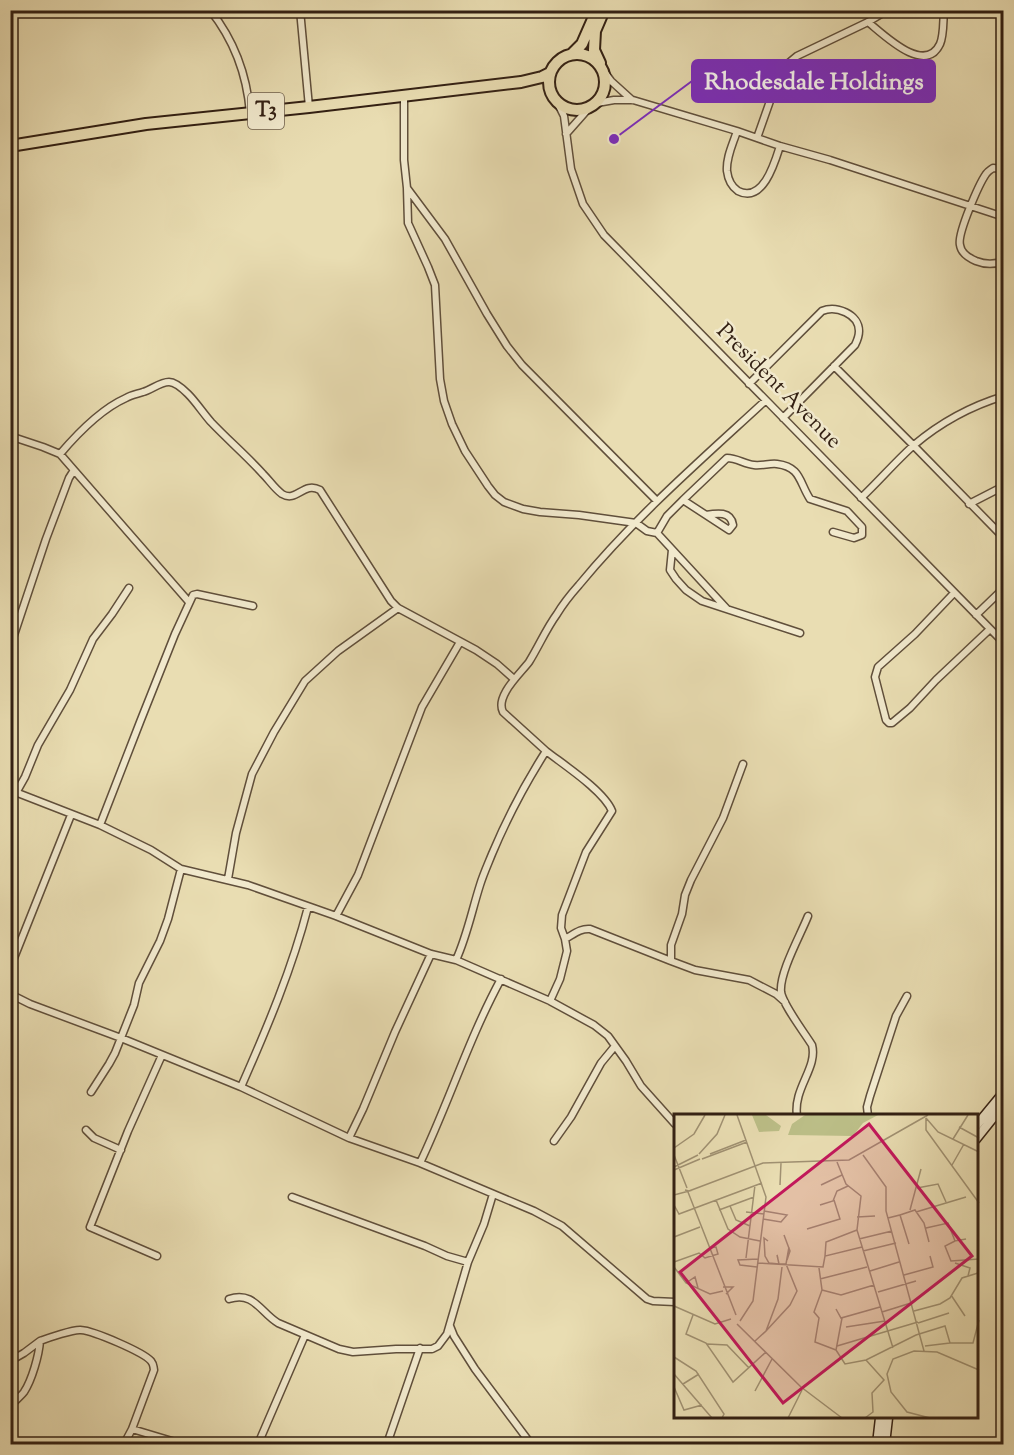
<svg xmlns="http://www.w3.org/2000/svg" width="1014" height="1455" font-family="'Sorts Mill Goudy',serif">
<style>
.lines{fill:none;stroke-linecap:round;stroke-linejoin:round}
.street-casing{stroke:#604f3b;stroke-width:9}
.secondary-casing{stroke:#332013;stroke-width:11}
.highway-casing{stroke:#332013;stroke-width:14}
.street{stroke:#f1e9cd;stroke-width:6}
.secondary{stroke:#f1e9cd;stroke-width:8}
.highway{stroke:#e9ddb2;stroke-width:10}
.labels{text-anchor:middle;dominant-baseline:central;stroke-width:5;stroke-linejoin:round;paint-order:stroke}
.shield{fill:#f1e9cd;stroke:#6c5c4b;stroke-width:1.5}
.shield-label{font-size:21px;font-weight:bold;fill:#332013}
.street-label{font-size:22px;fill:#332013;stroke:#f1e9cd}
.inset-road{fill:none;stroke:#a09172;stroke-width:1.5}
.view{fill:#c2185b;fill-opacity:0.15;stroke:#c2185b;stroke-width:3}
.inset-edge{fill:none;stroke:#332013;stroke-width:3}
.leader{fill:none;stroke:#7b2cbf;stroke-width:2}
.callout-dot{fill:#7b2cbf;stroke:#f1e9cd;stroke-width:2}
.callout{fill:#7b2cbf;stroke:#7b2cbf;stroke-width:2}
.callout-label{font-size:24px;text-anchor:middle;font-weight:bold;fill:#fff}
</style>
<rect width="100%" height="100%" fill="#e9ddb2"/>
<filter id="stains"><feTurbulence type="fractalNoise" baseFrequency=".00333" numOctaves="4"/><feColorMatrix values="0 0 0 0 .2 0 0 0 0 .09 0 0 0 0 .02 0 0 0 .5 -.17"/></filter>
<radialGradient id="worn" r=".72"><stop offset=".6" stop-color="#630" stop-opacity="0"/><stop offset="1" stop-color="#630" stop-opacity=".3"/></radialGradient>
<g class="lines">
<defs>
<path id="street" d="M210,10C234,40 247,76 250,113
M300,10L309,107
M868,22C883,34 925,76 940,44C944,35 943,21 944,10
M603,70L611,81L632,100
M404,96V160L407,188L445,239L487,314L507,346L522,365L657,501
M557,102L564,116L571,169L583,204L604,235L1004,643
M597,103L614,100H633L737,131L780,146L830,160L1004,217
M737,131C733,144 726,157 727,171C728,179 732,187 738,191C763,204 775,162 780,146
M566,134L589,108
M757,138L776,84L785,66L797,56L868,22L888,10
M1004,169L993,168C989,171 989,170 986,174C979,184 957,234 960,245C961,253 969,258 976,261C986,265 994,265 1004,261
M407,188L408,223L428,267L435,285L440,379L444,401L452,424L465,451L488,486L495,495L504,502L523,509L540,512L579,515L636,523L647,531L657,533L727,609
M834,366L914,446L1004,538
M749,384L822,311C836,305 859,314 859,331C859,336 857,341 855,345L783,418
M10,436L43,447L60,454L189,602
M60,454C77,434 101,409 126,398C131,395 137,394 143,392C151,390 160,382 169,382C175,382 183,389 188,394C196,402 203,413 211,422C228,440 247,456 263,474C270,481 274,488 282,494C297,503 303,481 320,490L391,601L398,608L476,650L497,664L514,679
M861,498C879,481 896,461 914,445C940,423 971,406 1004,396
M683,500L727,458C737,458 744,464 754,465C762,466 770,463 777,464C801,467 799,482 810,499L847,511L862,527V535L854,538L833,532
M969,504L1004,486
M657,533L667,516L683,500L729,530L733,525C731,511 717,513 706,515
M672,550L670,570L676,579L686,590L702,601L800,633
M954,593L915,634L878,667L875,677L886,720L889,723H892L910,708L936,680L990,629
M976,615L1004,588
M10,647L46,539L69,478L74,470
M546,751C564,765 604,791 612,811L586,852L562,915L561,928L565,939L567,951L560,979L550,1001
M743,764L723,818L691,880L685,895L682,914L671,945V961L695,970L749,980L776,994L785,1002
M10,790L100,825L151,850L181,869L248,885L336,916L431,954L456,960L550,1001L594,1025L608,1036L626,1061L641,1086L675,1124
M16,793L25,777L38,745L70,690L93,639L112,614L129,588
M100,825L140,722L175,634L193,595L197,594L253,606
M228,879L236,833L252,774L274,732L305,681L338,651L398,608
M336,916L358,875L422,707L460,642
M565,939C574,934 581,928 590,929L671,961
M456,960C467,936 472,910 480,885C483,875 488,864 492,854C507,818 525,784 546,751L503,712C495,696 520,674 529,662C539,646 546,629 557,614C563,604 571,594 579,585C634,518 701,460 765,401
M10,968L71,815
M10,994L30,1004L121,1038L241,1087L349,1138L420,1163L534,1211L562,1226L647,1299L653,1301L675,1302
M241,1087C267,1028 292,969 308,907
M91,1092L109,1064L115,1053L134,1005L139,983L160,941L168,919L181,869
M797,1116C793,1088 818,1068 812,1045C804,1032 783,1005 781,992C779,973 801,934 808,916
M868,1116L867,1107L870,1096L896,1016L907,996
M86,1130L94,1138L121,1150
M349,1138L363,1109L395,1032L431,954
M554,1141L571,1117L601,1063L615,1046
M420,1163C449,1102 469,1038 501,979
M292,1197L425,1246L447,1256L468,1262L484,1224L493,1194
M157,1256L90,1227L128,1131L162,1055
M229,1299C254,1291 260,1312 278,1323L339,1349L353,1352L396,1349H432L438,1346L447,1334L468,1262
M450,1326L454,1336L475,1369L531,1444
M10,1361L24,1353L40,1341
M10,1406C15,1401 20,1397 24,1392C32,1380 39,1355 40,1341C48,1338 74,1329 81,1330C94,1331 143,1352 151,1361C154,1365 153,1365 154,1370L132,1429
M124,1444L132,1429L182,1444
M258,1444L305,1335
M387,1444L420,1348"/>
<path id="secondary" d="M976,1126L1004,1092
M976,1139L1004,1104
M877,1444L880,1418
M885,1444L888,1418"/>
<path id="highway" d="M549 82a28 28 0 1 1 56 0a28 28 0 1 1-56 0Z
M572,54L582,44L593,19
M600,63L594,50L595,31L604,10
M10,146L146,124L309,107L521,82L542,77L550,73"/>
</defs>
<!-- street casing -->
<use href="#street" class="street-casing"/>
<!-- secondary casing -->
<use href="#secondary" class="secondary-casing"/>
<!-- highway casing -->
<use href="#highway" class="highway-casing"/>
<!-- street -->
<use href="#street" class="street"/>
<!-- secondary -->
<use href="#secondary" class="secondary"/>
<!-- highway -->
<use href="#highway" class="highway"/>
</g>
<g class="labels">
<!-- shield labels -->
<rect class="shield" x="248" y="93" width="36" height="36" rx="4.5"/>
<g class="shield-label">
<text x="266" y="111">T3</text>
</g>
<!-- street labels -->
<g class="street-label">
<text transform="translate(778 387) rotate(45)">President Avenue</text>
</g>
</g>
<!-- overview -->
<g transform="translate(674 1114)">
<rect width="304" height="304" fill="#e9ddb2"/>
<path d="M78,1H92L107,12L105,17L85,18ZM131,1H204L189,9L179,22L114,21L118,10Z" fill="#bcbf88"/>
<path class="inset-road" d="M63,1L92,83L79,187L66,207M252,4V16L305,89M252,4L264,18L305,38M285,13L305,24M279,25L294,1M0,34L20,20L31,1M25,40L43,20L51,1M36,40L72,26M0,41L13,74M189,41L212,73V97L250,237M28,45L73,28M163,48L172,70L187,82L183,116L219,234M278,51L290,30M0,53L24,41M0,56L26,45M106,71L107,49M147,71L168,61M243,74L264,70L272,88M15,77L89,49L175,46L254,1M14,78L62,201M0,81L15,77L11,76M42,86L54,115L66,123L86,127M0,91L5,100L88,69M146,91L159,87L163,77L174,72M56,92L62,106L76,112M45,96L80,83M236,96L247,55M72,98L90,100M242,98L292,83M226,101L241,96L250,109L255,128M183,103L201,102M214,104L226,101L235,130M89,105L107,108L113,101L90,97M252,114L274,109L281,127L292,125M133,115L166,105L160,86M110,121L116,137L113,146M0,123L26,113M185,125L218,117M94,127L90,124L91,142L95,149L105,150M281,127L271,132L277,147L305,145M189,137L222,129M151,142L152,128L183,116M72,144L81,71M104,145L103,141L105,150H112M0,148L25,139L31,144L44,140L42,133L35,134M84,149L149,153L151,142L188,133M281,149L296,154L294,162M0,153L12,169L36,180L49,177M83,153L66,151L64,146L84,145M145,154L148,176L140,198L145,204L141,228L162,236M196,157L225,148M230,161L259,153L256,142M146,165L193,153M12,169L21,163L24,174M49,173H59L52,180M148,176L167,181L200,171M204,178L242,167M277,181L291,202M0,192L41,210L57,205M162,195L167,204L206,193M240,197L266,190L276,184L288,164L304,159M208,198L237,189M19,201L12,220L32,229L59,268L92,238M168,204L162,236L171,250L192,246L242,221L271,212L276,229H299L305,206M244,209L275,199M63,210L127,273L168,304M172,213L211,207M92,217L116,191L123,177L112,150L115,133M81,227L92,217L104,185L108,153M33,230L53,231L75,254M163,232L244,208M251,232L276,229M0,243L22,257L50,300L48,304M0,260L38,304M9,270L25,260M0,273L10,296L28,291M81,277L98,245M114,304L128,276M191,304L199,298L198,279L210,266L192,246M256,304L233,298L217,278L213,260L219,245L240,237L263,238L305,256"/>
<path class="view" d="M195,10L298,142L109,289L6,158Z"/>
<rect width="304" height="304" class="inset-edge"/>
</g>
<!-- callouts -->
<path class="leader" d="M614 139L692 81"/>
<circle class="callout-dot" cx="614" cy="139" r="6"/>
<rect class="callout" x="692" y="60" width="243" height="42" rx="6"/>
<g class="callout-label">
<text x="814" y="89">Rhodesdale Holdings</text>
</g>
<!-- margin -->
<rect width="1014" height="1455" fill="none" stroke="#e9ddb2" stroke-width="36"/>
<rect x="12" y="12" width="990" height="1431" fill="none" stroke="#332013" stroke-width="3"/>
<rect x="18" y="18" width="978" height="1419" fill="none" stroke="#332013" stroke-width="1.5"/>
<rect width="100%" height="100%" filter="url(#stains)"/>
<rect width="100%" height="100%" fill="url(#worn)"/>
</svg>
